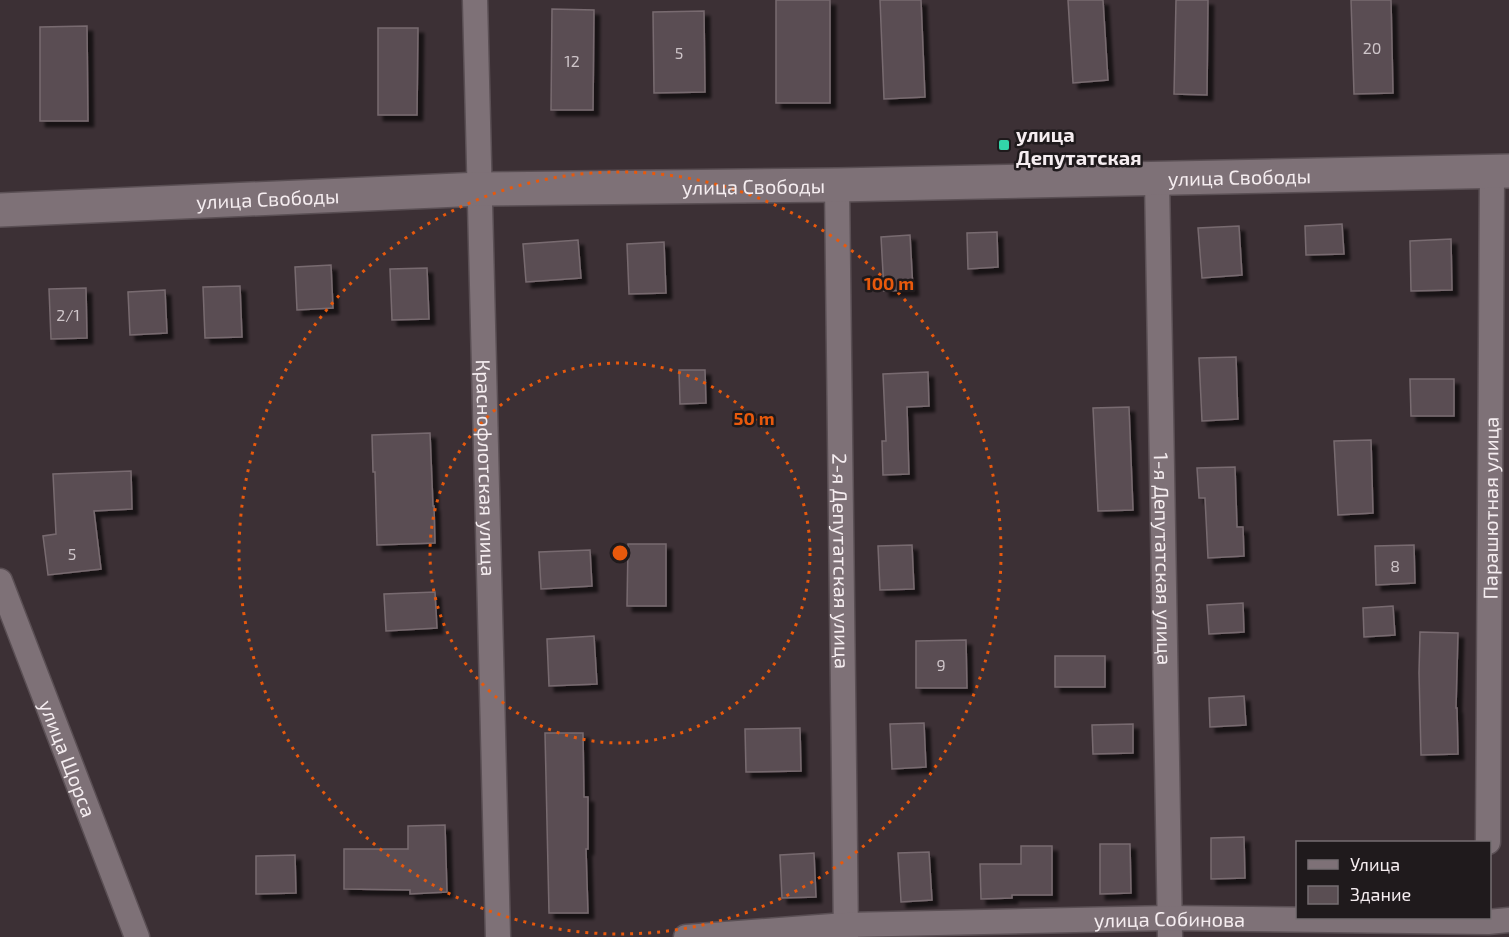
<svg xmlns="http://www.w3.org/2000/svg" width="1509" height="937" font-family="'Exo 2',sans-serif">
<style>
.building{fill:#5a4e53;stroke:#786b70;stroke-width:1.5;filter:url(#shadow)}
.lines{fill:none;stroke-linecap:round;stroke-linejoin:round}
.street-casing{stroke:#5a4f54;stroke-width:27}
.secondary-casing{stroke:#5a4f54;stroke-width:36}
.street{stroke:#7e7177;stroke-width:24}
.secondary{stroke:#7e7177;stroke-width:33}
.ring{fill:none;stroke:#e8590c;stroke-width:3;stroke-dasharray:3 6}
.poi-dot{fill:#32d4a9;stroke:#1f1a1c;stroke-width:2}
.labels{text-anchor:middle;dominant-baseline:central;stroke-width:5;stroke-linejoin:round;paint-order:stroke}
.number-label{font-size:16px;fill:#cec5c9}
.poi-label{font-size:20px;font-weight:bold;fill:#f5edf0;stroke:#1f1a1c;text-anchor:start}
.street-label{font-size:20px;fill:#f5edf0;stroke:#1f1a1c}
.centre{fill:#e8590c;stroke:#1f1a1c;stroke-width:3}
.ring-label{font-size:18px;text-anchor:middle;font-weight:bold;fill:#e8590c;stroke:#1f1a1c;stroke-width:5;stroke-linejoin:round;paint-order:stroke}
</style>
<defs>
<filter id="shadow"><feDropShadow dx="5.5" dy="5.5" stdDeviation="1.5" flood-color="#0009"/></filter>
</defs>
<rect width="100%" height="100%" fill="#3c3035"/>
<!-- building -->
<path class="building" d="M776,0H830V103H776Z
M880,0H921L925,97L884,99Z
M1068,0H1103L1108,80L1073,83Z
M1176,0H1208L1207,95L1174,94Z
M1351,0H1391L1393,93L1354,94Z
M552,9L594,10L593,110H551Z
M704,11L705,92L654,93L653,12Z
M87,26L88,121H40V27Z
M378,28H418L417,115H378Z
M1342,224L1344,254L1306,255L1305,226Z
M1239,226L1242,275L1202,278L1198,228Z
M997,232L998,267L968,269L967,233Z
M910,235L913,290L884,291L881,237Z
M1451,239L1452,290L1411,291L1410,241Z
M578,240L581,278L526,282L523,244Z
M664,242L666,293L629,294L627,244Z
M331,265L333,308L297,310L295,267Z
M427,268L429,319L392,320L390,269Z
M240,286L242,337L205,338L203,287Z
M86,288L87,338L51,339L49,289Z
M165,290L167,333L130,335L128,292Z
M1236,357L1238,419L1202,421L1199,358Z
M679,370H705L706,403L680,404Z
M928,372L929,406L907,407L909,474L883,475L882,441H886L883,374Z
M1410,379H1454V416H1411Z
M1129,407L1133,510L1098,511L1093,408Z
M430,433L433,506H434L435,543L377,545L375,472H373L372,435Z
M1371,440L1373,513L1338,515L1334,441Z
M1235,467L1237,527H1243L1244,556L1208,558L1205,498H1199L1197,468Z
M131,471L132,509L94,511L101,569L48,575L43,536L56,534L53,474Z
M628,544H666V606H627Z
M912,545L914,589L880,590L878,546Z
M1414,545L1415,583L1376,585L1375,546Z
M590,550L592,586L541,589L539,552Z
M435,592L437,628L386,631L384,594Z
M1243,603L1244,632L1209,634L1207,605Z
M1393,606L1395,635L1364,637L1363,608Z
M1420,632L1458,633L1456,708H1457L1458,754L1421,755L1419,673Z
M594,636L597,684L549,686L547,639Z
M966,640L967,688H916V641Z
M1055,656H1105V687H1055Z
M1244,696L1246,725L1210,727L1209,698Z
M924,723L926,767L892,769L890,724Z
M1133,724V753L1093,754L1092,725Z
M800,728L801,771L746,772L745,729Z
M545,733H583L584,797H588V849H586L588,913H549Z
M445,825L447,892L410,894V890L344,889V849H408V826Z
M1244,837L1245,878L1211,879V838Z
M1100,844H1130L1131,893L1100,894Z
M1021,846H1052V895H1012V898L981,899L980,864H1021Z
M929,852L932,900L901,902L898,853Z
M814,853L816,897L782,898L780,855Z
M295,855L296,893L256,894V856Z"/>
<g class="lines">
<defs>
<g id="street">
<path id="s1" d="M475,0L498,937"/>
<path id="s2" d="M1157,179L1170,937"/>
<path id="s3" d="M837,185L846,937"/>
<path id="s4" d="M0,581L137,937"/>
<path id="s5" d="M1488,842L1492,172"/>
<path id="s6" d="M686,937L846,925L1169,918L1488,922L1509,920"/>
</g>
<g id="secondary">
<path id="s7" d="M0,210L481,189L837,185L1509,171"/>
</g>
</defs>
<!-- street casing -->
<use href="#street" class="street-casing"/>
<!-- secondary casing -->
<use href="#secondary" class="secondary-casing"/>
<!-- street -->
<use href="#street" class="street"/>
<!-- secondary -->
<use href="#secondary" class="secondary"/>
</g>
<!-- distance rings -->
<g class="ring">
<circle cx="620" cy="553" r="190"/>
<circle cx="620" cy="553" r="381"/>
</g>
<!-- markers -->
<rect class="poi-dot" x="998" y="139" width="12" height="12" rx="3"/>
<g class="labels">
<!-- number labels -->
<g class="number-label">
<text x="1372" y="47">20</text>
<text x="679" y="52">5</text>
<text x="572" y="60">12</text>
<text x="68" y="314">2/1</text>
<text x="72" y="553">5</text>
<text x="1395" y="565">8</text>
<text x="941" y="664">9</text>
</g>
<!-- poi labels -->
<g class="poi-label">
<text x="1016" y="134">улица<tspan x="1016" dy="23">Депутатская</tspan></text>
</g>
<!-- street labels -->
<g class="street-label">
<text stroke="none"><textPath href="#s7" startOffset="1240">улица Свободы</textPath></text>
<text stroke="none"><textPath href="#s7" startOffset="754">улица Свободы</textPath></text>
<text stroke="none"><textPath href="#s7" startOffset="268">улица Свободы</textPath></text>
<text stroke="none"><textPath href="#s1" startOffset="468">Краснофлотская улица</textPath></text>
<text stroke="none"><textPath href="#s5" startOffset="334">Парашютная улица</textPath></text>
<text stroke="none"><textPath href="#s2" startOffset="380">1-я Депутатская улица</textPath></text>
<text stroke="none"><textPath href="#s3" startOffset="376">2-я Депутатская улица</textPath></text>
<text stroke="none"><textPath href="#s4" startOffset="190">улица Щорса</textPath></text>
<text stroke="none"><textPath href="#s6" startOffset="484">улица Собинова</textPath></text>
</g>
</g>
<circle cx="620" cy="553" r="9" class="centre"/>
<g class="ring-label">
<text x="889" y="290">100 m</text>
<text x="754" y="425">50 m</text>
</g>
<!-- legend -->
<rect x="1296" y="841" width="195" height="78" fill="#1f1a1c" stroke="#756e71" stroke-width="1.5"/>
<rect x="1308" y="860" width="30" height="9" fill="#7e7177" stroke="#756e71" stroke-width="1.5"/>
<text x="1350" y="871" font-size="18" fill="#f5edf0">Улица</text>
<rect x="1308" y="886" width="30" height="18" fill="#5a4e53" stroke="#756e71" stroke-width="1.5"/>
<text x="1350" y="901" font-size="18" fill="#f5edf0">Здание</text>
</svg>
